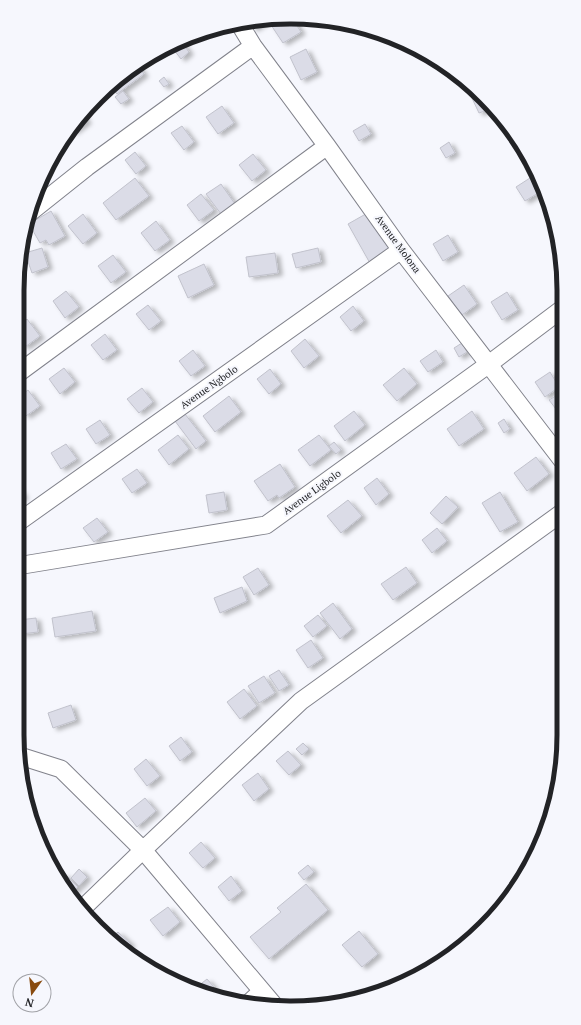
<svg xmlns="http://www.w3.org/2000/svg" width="581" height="1025" font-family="'PT Serif',serif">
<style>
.building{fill:#dbdce7;stroke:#c1c2cc;filter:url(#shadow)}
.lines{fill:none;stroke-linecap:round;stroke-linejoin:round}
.minor-casing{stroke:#81828b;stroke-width:19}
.minor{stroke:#fff;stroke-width:17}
.labels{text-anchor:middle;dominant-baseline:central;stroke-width:4;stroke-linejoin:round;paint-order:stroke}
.street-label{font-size:10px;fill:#222326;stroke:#f6f7fd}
.rim{fill:none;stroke:#222326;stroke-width:5}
</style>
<defs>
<filter id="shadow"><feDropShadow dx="4.5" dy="2.5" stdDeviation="2" flood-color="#0004"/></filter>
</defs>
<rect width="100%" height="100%" fill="#f6f7fd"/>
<!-- building -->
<path class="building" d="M273,18H292L301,32L283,43L267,19Z
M265,19L266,21L253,29L249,22Z
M183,44L189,52L181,59L174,50Z
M306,49L317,72L301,80L290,57Z
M137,65L144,74L117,94L111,86L124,73Z
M164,77L169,84L164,87L159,81Z
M123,91L129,99L121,104L115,97Z
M479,93L484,97L493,108L479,113L471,96Z
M222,106L234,123L218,134L206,117Z
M82,114L87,121L73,132L71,129Z
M365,124L371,134L359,141L353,131Z
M182,126L194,142L184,150L171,133Z
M449,142L455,153L446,158L440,148Z
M135,152L146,166L136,174L125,160Z
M253,154L266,170L252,181L239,165Z
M135,178L149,196L116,220L103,203Z
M530,178L540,192L525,201L516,187Z
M221,184L235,204L221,214L206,194Z
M201,194L214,210L199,221L187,205Z
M51,211L65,236L49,245L46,240L40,243L29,224Z
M371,211L395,252L371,265L348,224Z
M83,214L97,233L83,244L68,226Z
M156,221L170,240L155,251L141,233Z
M448,235L458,252L443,261L433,244Z
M557,236L560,247L556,249L550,241Z
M42,248L48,267L32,273L25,253Z
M318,248L321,262L296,268L292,254Z
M275,253L278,273L249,277L246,257Z
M562,254V268L555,259Z
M113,255L126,272L111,283L98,266Z
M204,264L214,285L188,298L178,276Z
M464,285L477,304L462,315L448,296Z
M66,291L79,307L65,318L53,301Z
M507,292L518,310L502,320L491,302Z
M148,305L161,321L149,330L136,314Z
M353,306L364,321L351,331L340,317Z
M27,319L40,336L25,347L17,337L18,327Z
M105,334L117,350L103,360L91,345Z
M305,339L319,356L304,368L291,351Z
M462,343L467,352L459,357L454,348Z
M193,350L205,366L191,376L179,361Z
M436,350L443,362L428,372L420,361Z
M64,368L75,382L60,394L49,379Z
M404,368L417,384L397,401L383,385Z
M270,369L281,384L269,394L257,379Z
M550,372L559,387L545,397L535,382Z
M142,388L153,402L139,413L127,399Z
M28,390L40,406L26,416L17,405V398Z
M559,394L562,399V405L556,409L549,400Z
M229,396L241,412L215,432L203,416Z
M354,411L365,425L345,441L334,426Z
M472,411L484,429L459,446L447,429Z
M185,414L206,441L196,449L175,421Z
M504,419L510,429L504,433L498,423Z
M100,420L110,435L96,444L86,429Z
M178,435L189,449L169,465L158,450Z
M319,435L331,450L310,466L298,450Z
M334,442L341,450L336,454L329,446Z
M66,444L77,459L61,469L51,453Z
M536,457L549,474L527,491L514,473Z
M280,464L295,487L279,498L277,495L268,501L254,481Z
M137,469L147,483L132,493L122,479Z
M377,478L389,494L376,505L364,488Z
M17,487L24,496L17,501Z
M224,492L227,510L209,513L206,495Z
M500,492L518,522L500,532L482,503Z
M446,496L458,507L442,524L430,513Z
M348,500L362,516L341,533L327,516Z
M97,518L108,532L94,542L83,528Z
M437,528L447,541L432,553L422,540Z
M406,567L417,583L393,600L381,584Z
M258,568L269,585L254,595L243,577Z
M242,587L247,601L220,613L214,598Z
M333,603L352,629L340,639L320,613Z
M92,611L96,631L55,637L52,618Z
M318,615L327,626L313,637L304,626Z
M36,618L38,632L21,634L19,620Z
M311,640L323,658L308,668L296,650Z
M279,670L289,685L279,691L269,676Z
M264,676L275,693L259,703L248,686Z
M244,689L257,706L240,719L227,702Z
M71,705L76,720L53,728L48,713Z
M181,737L192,752L180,761L169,746Z
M303,743L309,749L302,755L296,749Z
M288,751L301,765L289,775L276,761Z
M146,759L160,776L147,786L134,769Z
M258,773L269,789L254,801L242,785Z
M145,798L156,811L137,827L126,813Z
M201,842L215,858L203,868L189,853Z
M308,865L314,872L304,880L298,873Z
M79,869L87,877L79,886L71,878Z
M65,874L78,887L70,894L61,877Z
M231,876L242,891L229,901L218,887Z
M306,884L328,910L269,959L250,937L281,912L277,908Z
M168,907L180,922L163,936L150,920Z
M359,931L378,954L362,967L342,945Z
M118,932L131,944L125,949L112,937Z
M207,979L214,987L207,993L200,990L197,987Z"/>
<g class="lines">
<defs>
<path id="minor" d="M239,23L253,46L327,146L401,250L562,460
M28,214L87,167L253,46
M17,374L327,146
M17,523L401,250
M17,566L266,525L489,364L562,309
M20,756L61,769L143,850L273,1004
M82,909L143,850L301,701L563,512
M250,1002L262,991"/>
</defs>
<!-- minor casing -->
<use href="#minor" class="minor-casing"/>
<!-- minor -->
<use href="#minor" class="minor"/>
</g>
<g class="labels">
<!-- street labels -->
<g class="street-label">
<text transform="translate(398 244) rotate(54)">Avenue Molona</text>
<text transform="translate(209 387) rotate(-35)">Avenue Ngbolo</text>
<text transform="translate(312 492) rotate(-36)">Avenue Ligbolo</text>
</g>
</g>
<!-- crop -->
<path d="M0 0H581V1025H0ZM290 24H291A266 266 0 0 1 557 290V735A266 266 0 0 1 291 1001H290A266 266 0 0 1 24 735V290A266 266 0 0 1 290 24Z" fill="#f6f7fd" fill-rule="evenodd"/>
<path class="rim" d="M290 24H291A266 266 0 0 1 557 290V735A266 266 0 0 1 291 1001H290A266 266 0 0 1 24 735V290A266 266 0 0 1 290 24Z"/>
<!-- north arrow -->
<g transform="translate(32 993) rotate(195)"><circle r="19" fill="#f6f7fd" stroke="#a1a2a7"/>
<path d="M0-3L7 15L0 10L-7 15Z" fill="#894b0f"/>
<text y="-6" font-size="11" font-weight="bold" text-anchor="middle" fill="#222326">N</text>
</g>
</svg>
